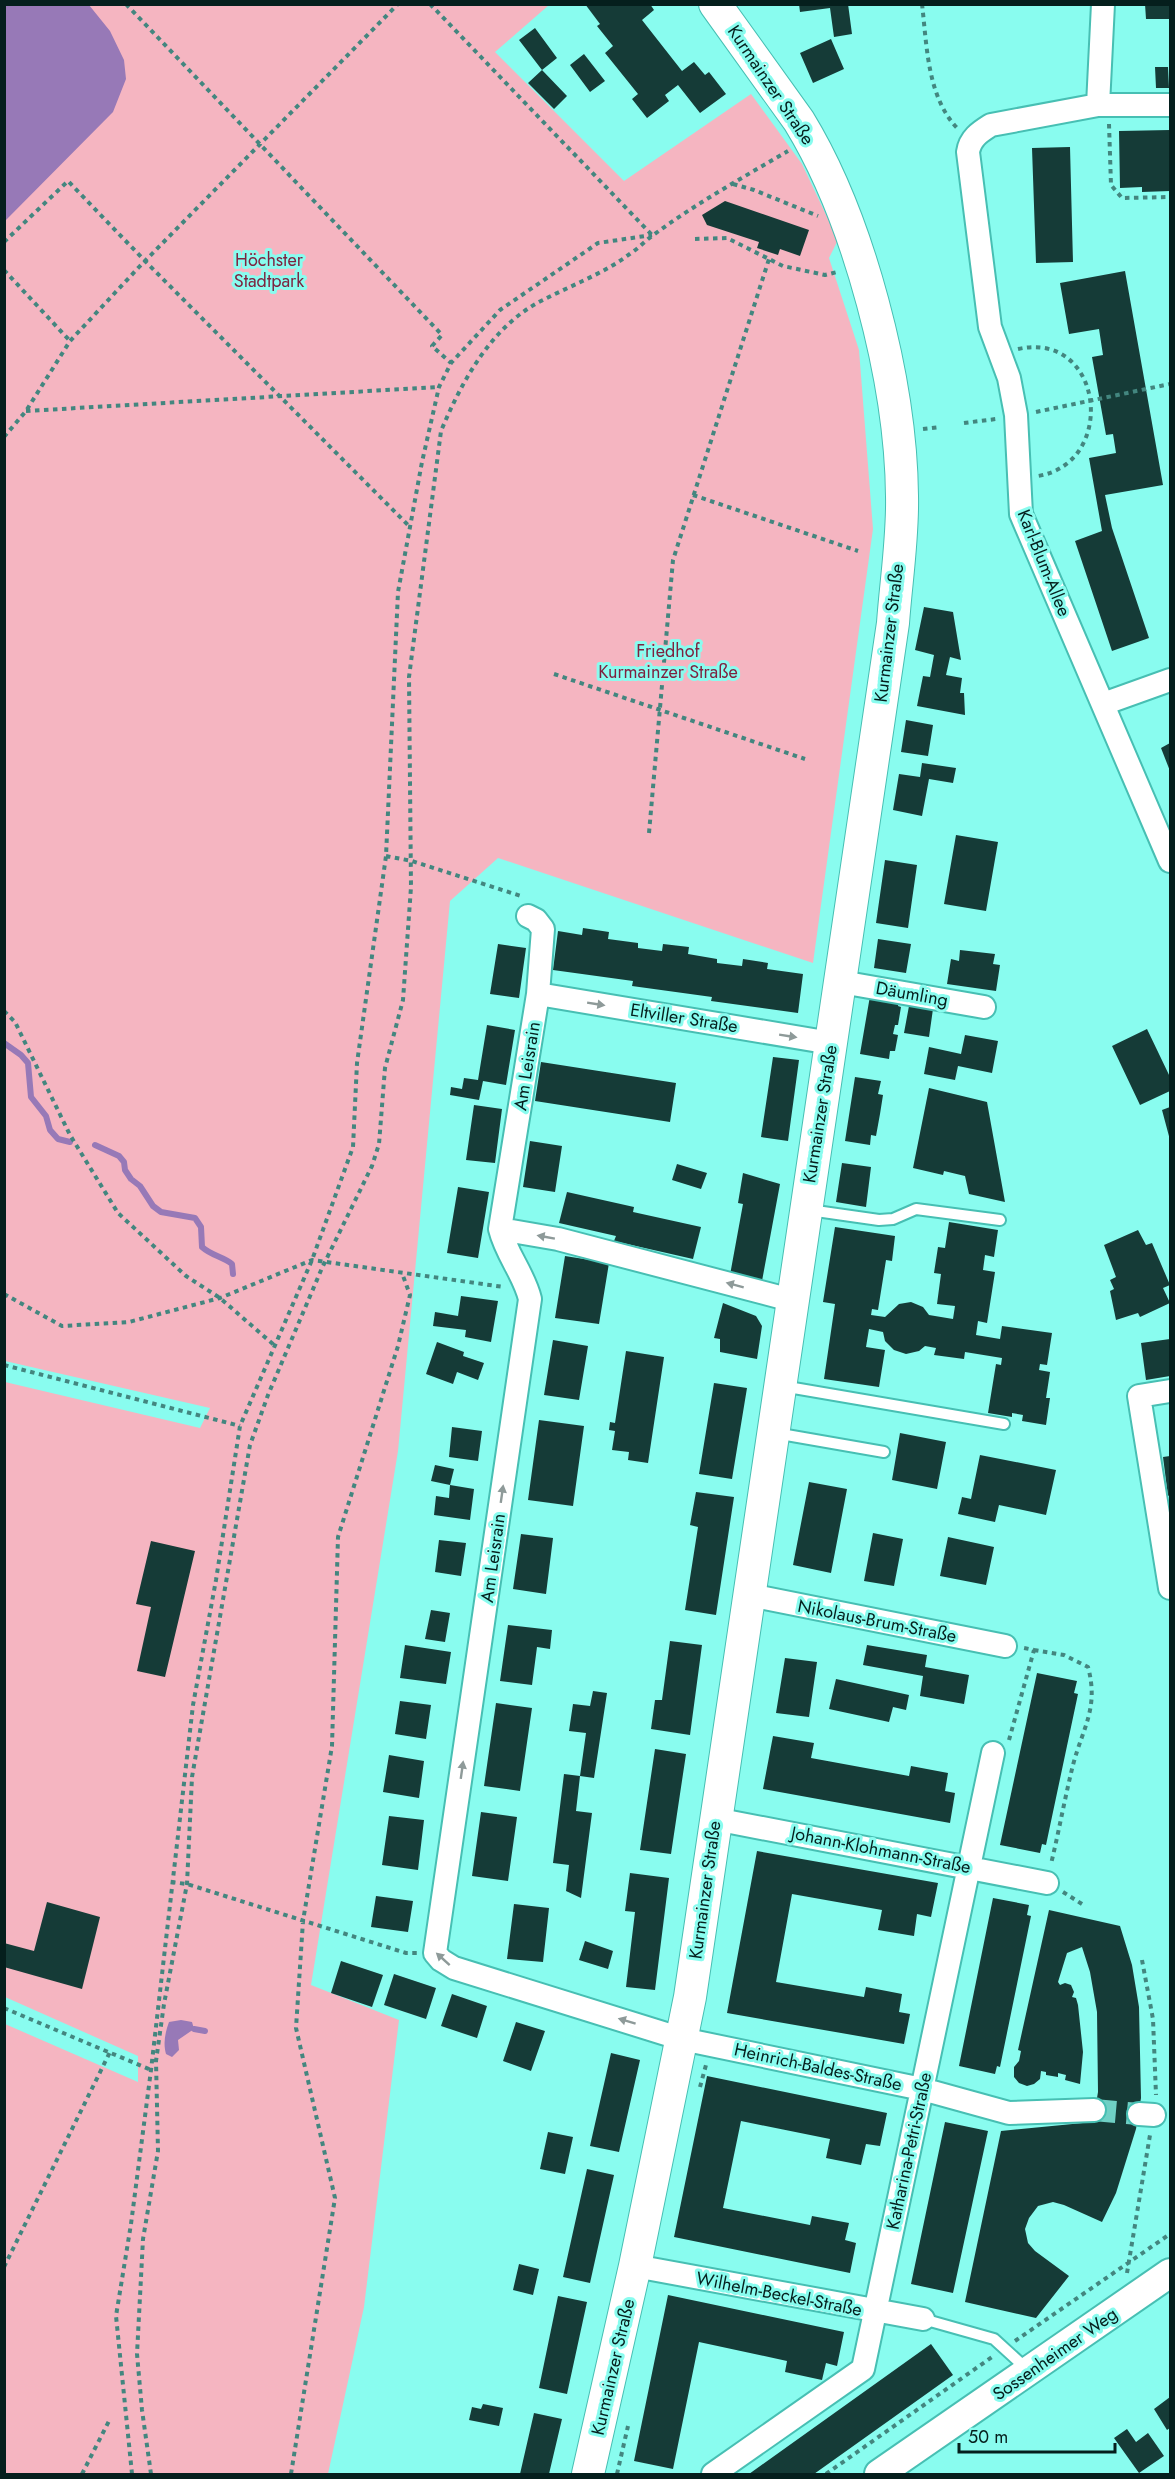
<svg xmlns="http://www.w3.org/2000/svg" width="1175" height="2479" font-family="Jost,sans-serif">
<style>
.green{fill:#f5b5c1}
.water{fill:#9779b7}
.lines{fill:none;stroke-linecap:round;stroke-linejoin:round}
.stream{stroke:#9779b7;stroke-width:6}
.building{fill:#153b37}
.minor-tunnel{stroke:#6fd0c5;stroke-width:22;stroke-dasharray:22 11;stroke-linecap:butt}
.service-casing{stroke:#47bfb3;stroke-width:14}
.minor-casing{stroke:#47bfb3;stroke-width:26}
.tertiary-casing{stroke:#47bfb3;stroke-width:32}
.secondary-casing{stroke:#47bfb3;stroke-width:34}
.path{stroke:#43867f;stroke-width:4;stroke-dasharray:4.5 4.5;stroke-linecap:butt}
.service{stroke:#fff;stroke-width:10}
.minor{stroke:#fff;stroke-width:22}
.tertiary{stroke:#fff;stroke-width:28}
.secondary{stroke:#fff;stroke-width:32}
.oneway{fill:#8e9a99}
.labels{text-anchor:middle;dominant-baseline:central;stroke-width:6;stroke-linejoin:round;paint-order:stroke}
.street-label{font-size:18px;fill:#051f1d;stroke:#89fcef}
.park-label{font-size:18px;fill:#7e223f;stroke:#89fcef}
</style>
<rect width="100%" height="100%" fill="#89fcef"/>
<!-- green -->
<path class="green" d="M5,5H549L495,52L624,181L751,94L802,164L838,240L829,258L859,350L873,529L813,963L498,858L450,901L398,1451L311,1985L399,2020L364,2307L328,2474H5V2024L138,2082V2056L5,1997V1382L200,1428L210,1408L5,1361Z"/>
<!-- water -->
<path class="water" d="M5,4L89,5L110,31L124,60L126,79L113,112L5,221Z
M181,2020L192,2022L194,2029L178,2040L179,2050L172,2057L166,2054C163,2043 165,2033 169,2022Z"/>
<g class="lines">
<!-- stream -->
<path class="stream" d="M4,1043L21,1055L28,1063L31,1097L46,1116L50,1130L58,1139L70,1142
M95,1145L119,1156L124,1162L125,1170L131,1179L140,1186L153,1206L161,1212L195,1218L201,1227L202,1247C212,1256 222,1256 232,1264L233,1274
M194,2029L205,2031"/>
</g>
<!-- building -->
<path class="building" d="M585,4H650L654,10L642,20L682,71L694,62L705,75L709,72L726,94L700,113L678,85L665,95L669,101L647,118L632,99L638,94L605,53L613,46L597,26L600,24Z
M799,4H848L852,34L834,37L830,8L800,12Z
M1145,4H1170V19H1146Z
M535,28L557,58L542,70L567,96L554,109L528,83L542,70L519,40Z
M831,39L844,69L813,83L800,53Z
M584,54L605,81L590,92L570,65Z
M1155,67H1168L1169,88H1156Z
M1170,130V191L1142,192V187L1120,188L1119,131Z
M1070,147L1073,262L1036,263L1032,148Z
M725,201L809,230L800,256L780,249L778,255L757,248L759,242L707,225L702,215Z
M1125,271L1163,485L1105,495L1112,528L1149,638L1112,651L1075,541L1102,531L1089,458L1116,453L1113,434L1106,435L1092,357L1103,355L1099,329L1069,334L1060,283Z
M924,607L953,612L961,660L950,657L946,675L962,678L960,693H964L965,715L917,706L923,676L930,677L934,655L915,650Z
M906,720L933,725L928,756L901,752Z
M1170,743V771L1161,748Z
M922,763L956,768L953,783L929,779L922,816L893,810L899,774L920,777Z
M956,835L998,842L986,911L944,904Z
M885,860L917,865L908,928L876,923Z
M583,928L609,932L608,939L638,943V948L662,951L663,944L689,947L688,954L717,959V963L742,966L743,959L768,963L767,969L803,974L798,1013L711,1001L712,997L632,986L633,981L553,970L558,931L582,935Z
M878,939L911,944L906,973L874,968Z
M498,944L526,948L519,998L490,994Z
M960,950L995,954L993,964L1000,965L996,991L947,984L951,959L959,961Z
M870,996L899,1001L898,1006L901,1007L898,1025H895L893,1034L898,1035L895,1051H890L889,1059L860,1054Z
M909,1006L933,1009L929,1037L904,1033Z
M487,1025L515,1030L506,1085L483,1081L479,1100L450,1095L451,1087L462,1089L464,1078L478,1080Z
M1147,1029L1170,1077V1091L1140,1105L1112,1046Z
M965,1035L998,1041L992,1073L958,1066L955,1080L924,1074L929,1047L961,1054Z
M773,1057L799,1060L788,1141L761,1137Z
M541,1062L676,1083L670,1122L535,1101Z
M855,1077L881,1081L878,1094L883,1095L880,1114L876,1136L871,1135L870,1145L845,1141Z
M929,1088L987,1102L1005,1202L969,1194L965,1176L944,1171L943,1175L913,1168Z
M474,1105L502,1109L495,1163L466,1160Z
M1170,1107V1140L1162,1110Z
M530,1141L562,1146L555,1192L523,1187Z
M842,1163L871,1167L866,1207L836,1202Z
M677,1164L707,1173L701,1189L672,1180Z
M743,1173L780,1184L762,1281L730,1275L743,1204L738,1203Z
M458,1187L489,1192L478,1258L447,1253Z
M567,1192L634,1207L633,1212L701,1227L693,1259L614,1241L616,1236L559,1223Z
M949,1222L998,1230L994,1257L985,1255L983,1270L995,1272L987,1323L978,1321L976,1335L1000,1339L1002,1326L1052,1333L1047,1365L1040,1364L1039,1370L1050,1372L1046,1398H1050L1046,1425L1022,1421L1023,1415L1012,1413V1417L988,1413L996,1364L1001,1365L1002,1358L965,1352L964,1359L934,1355L936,1348L925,1346L919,1351L906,1354L894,1350L885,1341L883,1332L869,1329L866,1347L885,1350L879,1387L824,1379L835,1304L823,1302L835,1227L895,1236L892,1261L886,1260L878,1310L872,1309L871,1315L885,1317L899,1304L911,1302L923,1307L929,1315L953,1319L955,1306L937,1304L941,1274L934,1273L938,1247L945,1248Z
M1138,1230L1146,1245L1152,1243L1170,1285L1163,1288L1170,1303L1140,1317L1138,1313L1116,1320L1110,1291L1114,1289L1110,1280L1116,1277L1104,1245Z
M565,1256L609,1263L599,1324L555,1318Z
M461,1296L498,1301L491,1342L465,1337L466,1330L433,1326L435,1312L458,1316Z
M723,1303L756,1316L762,1326L757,1359L720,1352V1339L714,1338Z
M1170,1339V1376L1146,1380L1141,1343Z
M553,1340L588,1346L579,1400L544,1395Z
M437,1342L464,1352L463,1356L484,1363L478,1380L457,1372L453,1384L426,1374Z
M626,1351L664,1357L648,1463L628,1460L629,1452L612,1450L615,1431L609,1430L610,1422L615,1423Z
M714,1383L747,1388L732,1479L699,1474Z
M539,1420L584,1426L573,1506L528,1500Z
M452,1427L482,1431L478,1461L449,1457Z
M900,1433L946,1442L937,1489L892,1480Z
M980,1455L1056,1470L1046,1515L999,1505L995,1522L958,1514L962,1497L971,1499Z
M1170,1456V1495L1168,1496L1163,1457Z
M435,1465L454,1469L450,1485L474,1489L470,1520L434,1515L436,1496L449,1498L450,1485L431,1481Z
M809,1482L847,1489L831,1573L793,1565Z
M696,1492L734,1497L716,1615L685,1610L698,1527L690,1525Z
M873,1533L903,1539L894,1586L864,1581Z
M521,1534L553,1538L546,1594L513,1589Z
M948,1537L994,1547L986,1585L940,1576Z
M439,1540L466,1543L461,1576L435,1572Z
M151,1541L195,1551L165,1677L137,1671L151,1607L136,1604Z
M431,1610L450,1613L445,1642L425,1639Z
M508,1625L552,1630L550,1649L537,1647L532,1685L500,1681Z
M670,1641L702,1645L690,1735L651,1729L655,1700H662Z
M405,1645L451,1652L446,1684L400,1678Z
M867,1645L927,1655L925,1667L969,1675L964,1704L920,1696L923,1676L863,1665Z
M785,1658L817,1662L809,1717L776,1713Z
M1037,1673L1077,1681L1074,1693L1078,1694L1046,1845L1042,1844L1040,1853L1000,1845Z
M836,1679L909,1695L906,1710L893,1707L889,1722L829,1709Z
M593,1691L607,1693L594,1778L580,1776L576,1811L592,1813L581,1898L566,1891L569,1865L553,1863L564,1774L580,1776L586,1733L569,1731L573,1704L590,1706Z
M400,1701L431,1705L426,1739L395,1734Z
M496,1703L532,1708L520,1791L484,1786Z
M773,1736L814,1743L811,1758L909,1776L911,1766L948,1773L945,1791L955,1793L950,1823L763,1789Z
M655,1749L686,1754L671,1854L640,1850Z
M389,1755L424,1761L419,1798L383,1792Z
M481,1812L517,1817L508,1881L472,1876Z
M389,1816L424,1820L418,1870L382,1865Z
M757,1851L938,1883L931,1917L917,1914L914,1936L878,1930L882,1910L792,1894L776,1982L864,1997L866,1987L902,1994L899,2012L910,2014L904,2044L727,2013Z
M630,1873L669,1878L655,1990L626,1987L635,1912L625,1911Z
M376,1896L413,1901L408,1932L371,1927Z
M993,1898L1029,1905L1027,1915L1031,1916L1000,2067L997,2066L995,2074L959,2066Z
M47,1902L100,1917L82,1989L4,1967V1943L34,1951Z
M514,1904L549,1908L543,1962L507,1959Z
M1049,1910L1120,1926L1132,1965L1139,2007L1141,2098L1136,2129L1116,2193L1102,2222L1064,2205L1053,2202L1038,2206L1029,2218L1025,2229L1028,2243L1035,2251L1069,2276L1036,2318L965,2302L1001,2131L1093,2122L1098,2092L1097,2012L1090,1972L1082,1947L1067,1953L1058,1982L1060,1985L1065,1983L1071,1985L1074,1992L1072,1997L1076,1998L1078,2005L1083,2052L1080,2084L1065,2080L1066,2075L1058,2073V2077L1046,2075V2072L1041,2071L1040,2079L1034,2084L1027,2086L1019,2083L1014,2077V2067L1019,2061L1021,2051L1018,2050Z
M585,1941L613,1951L608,1969L579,1960Z
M341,1961L383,1975L372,2007L331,1993Z
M394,1974L436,1988L426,2019L384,2005Z
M452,1994L487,2006L477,2038L441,2026Z
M516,2022L545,2031L531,2071L503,2061Z
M611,2053L640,2060L619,2152L590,2146Z
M707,2076L887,2113L880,2146L866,2144L861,2165L826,2158L830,2139L741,2121L723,2208L810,2225L812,2216L849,2223L845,2240L856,2243L850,2273L674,2237Z
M945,2122L988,2131L953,2293L911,2284Z
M548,2132L573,2137L565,2174L540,2169Z
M587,2169L614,2175L590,2283L563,2277Z
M519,2264L539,2269L533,2295L513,2290Z
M668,2295L844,2332L837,2366L826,2363L822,2380L785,2372L787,2361L699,2342L673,2469L634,2461Z
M558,2296L587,2302L567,2394L539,2388Z
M931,2344L953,2375L814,2474H749Z
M1170,2397V2428L1167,2430L1154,2409Z
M483,2404L503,2408L499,2426L469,2420L472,2407L481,2409Z
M534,2413L562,2419L549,2474H520Z
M1127,2429L1136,2442L1148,2433L1164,2456L1139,2473L1114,2438Z"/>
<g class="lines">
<!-- minor-tunnel -->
<path class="minor-tunnel" d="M1094,2110L1139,2114"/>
<defs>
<path id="service" d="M809,1210L879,1220L893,1219L916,1209L1000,1220
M782,1386L1004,1424
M775,1433L884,1452
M923,2319L994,2339L1028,2370"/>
<path id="minor" d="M1098,105L1103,4
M1170,105H1098L991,125C980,132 970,138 968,152L990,327L1009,378L1016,415L1021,514L1170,861
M1103,704L1170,680
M528,916L536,920L543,929L538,994L500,1229C506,1254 524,1274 530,1299L435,1953L441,1960L454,1968L682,2039L922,2089L1009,2113L1094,2110
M841,982L984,1007
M538,994L831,1043
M500,1229L558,1239L791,1300
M1170,1391L1139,1396L1170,1588
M749,1595L1005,1646
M715,1819L1047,1883
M1139,2114L1154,2115
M635,2266L923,2319
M713,2474L863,2369L993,1753"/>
<path id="tertiary" d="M879,2474L1170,2273"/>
<path id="secondary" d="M588,2474L635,2266L690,1997L893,623C896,581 903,538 902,496C901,381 859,219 799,121L715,4"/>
</defs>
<!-- service casing -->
<use href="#service" class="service-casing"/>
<!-- minor casing -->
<use href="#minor" class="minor-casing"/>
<!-- tertiary casing -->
<use href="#tertiary" class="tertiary-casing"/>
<!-- secondary casing -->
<use href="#secondary" class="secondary-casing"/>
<!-- path -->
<path class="path" d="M126,4L442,335L432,346L451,363
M430,4L652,235
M922,4C927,46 927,96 957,128
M1109,124L1111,185L1122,198L1170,197
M733,184L754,190L818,216
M695,239L727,238L783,266L825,275L837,272
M4,242L68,181L145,261L409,526
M4,270L70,341
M1018,349C1104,330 1118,463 1038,476
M26,411L438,387
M1036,412L1170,384
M964,423L996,419
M923,429L940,427
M4,437L26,411L70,341L140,266L398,4
M693,495L858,551
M554,674L805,759
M649,833L673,560L769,259
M386,856L412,861L521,896
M4,1011L15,1022L70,1135L118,1213L186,1276L220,1298L274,1345
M4,1294L62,1326L129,1322L220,1298L312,1260L504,1287
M4,1365L240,1426
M1034,1650L1064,1655L1088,1667C1099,1708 1083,1727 1073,1765C1065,1797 1059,1831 1051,1864
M1009,1740L1034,1650L1024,1648
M171,1882L187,1884L406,1953H417
M1063,1892L1082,1904
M1142,1960L1153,2019L1156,2095
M4,2008L151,2070
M700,2087L706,2065
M4,2267L110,2052
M1127,2273L1150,2135
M1015,2341L1170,2234
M82,2474L110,2419
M132,2474L116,2316L131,2224L151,2070L193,1705L216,1580L240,1426L312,1260L353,1147L357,1063L386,856L398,592L422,462L439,387L451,363L500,310L598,243L652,235
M151,2474L142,2410L137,2354L143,2239L158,2151L156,2061L164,2004L187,1884L192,1777L250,1445L268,1395L322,1268L372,1166L379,1144L385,1068L403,1000L411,887L409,677L441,431C462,381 492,325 543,300C572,285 605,273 631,253C639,248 645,241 652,236C695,204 742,178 788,151
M291,2474L335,2198L296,2028L303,1921L332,1746L338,1537L398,1346L410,1295L402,1273
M617,2474L628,2426
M826,2474L992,2357"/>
<!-- service -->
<use href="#service" class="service"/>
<!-- minor -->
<use href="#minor" class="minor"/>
<!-- tertiary -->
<use href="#tertiary" class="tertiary"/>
<!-- secondary -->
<use href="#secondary" class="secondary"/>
</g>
<!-- one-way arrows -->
<defs><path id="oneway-solid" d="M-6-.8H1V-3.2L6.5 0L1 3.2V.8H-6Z" transform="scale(1.5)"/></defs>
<g class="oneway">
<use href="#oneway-solid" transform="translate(596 1004) rotate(9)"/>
<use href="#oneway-solid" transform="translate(788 1036) rotate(9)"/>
<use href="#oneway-solid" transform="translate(546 1237) rotate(-170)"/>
<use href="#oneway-solid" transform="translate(735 1285) rotate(-165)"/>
<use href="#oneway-solid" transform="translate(502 1494) rotate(-82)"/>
<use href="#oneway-solid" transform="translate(462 1770) rotate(-82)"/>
<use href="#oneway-solid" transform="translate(443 1959) rotate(-138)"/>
<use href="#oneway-solid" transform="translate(627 2021) rotate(-163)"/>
</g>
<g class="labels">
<!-- street labels -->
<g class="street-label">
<text transform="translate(771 85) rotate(56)">Kurmainzer Straße</text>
<text transform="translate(1044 563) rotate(68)">Karl-Blum-Allee</text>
<text transform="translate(889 633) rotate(-83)">Kurmainzer Straße</text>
<text transform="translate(912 994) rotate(10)">Däumling</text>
<text transform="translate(684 1018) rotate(9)">Eltviller Straße</text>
<text transform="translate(527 1066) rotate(-81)">Am Leisrain</text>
<text transform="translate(820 1114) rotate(-81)">Kurmainzer Straße</text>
<text transform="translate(493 1558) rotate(-82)">Am Leisrain</text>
<text transform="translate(877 1621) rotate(11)">Nikolaus-Brum-Straße</text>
<text transform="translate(881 1850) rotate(11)">Johann-Klohmann-Straße</text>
<text transform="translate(705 1890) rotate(-82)">Kurmainzer Straße</text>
<text transform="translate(818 2067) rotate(12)">Heinrich-Baldes-Straße</text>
<text transform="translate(909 2151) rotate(-78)">Katharina-Petri-Straße</text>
<text transform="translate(779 2294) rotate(11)">Wilhelm-Beckel-Straße</text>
<text transform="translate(1055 2354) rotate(-35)">Sossenheimer Weg</text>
<text transform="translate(613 2367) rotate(-77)">Kurmainzer Straße</text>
</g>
<!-- park labels -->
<g class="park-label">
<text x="269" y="260">Höchster<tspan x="269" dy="21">Stadtpark</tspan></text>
<text x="668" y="651">Friedhof<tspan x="668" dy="21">Kurmainzer Straße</tspan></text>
</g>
</g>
<!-- border -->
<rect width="1175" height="2479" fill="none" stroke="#051f1d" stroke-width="12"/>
<!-- scale -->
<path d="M959 2443v9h156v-9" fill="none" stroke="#051f1d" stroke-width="3"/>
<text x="968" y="2443" font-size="18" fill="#051f1d" stroke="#89fcef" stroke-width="4.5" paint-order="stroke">50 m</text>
</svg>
